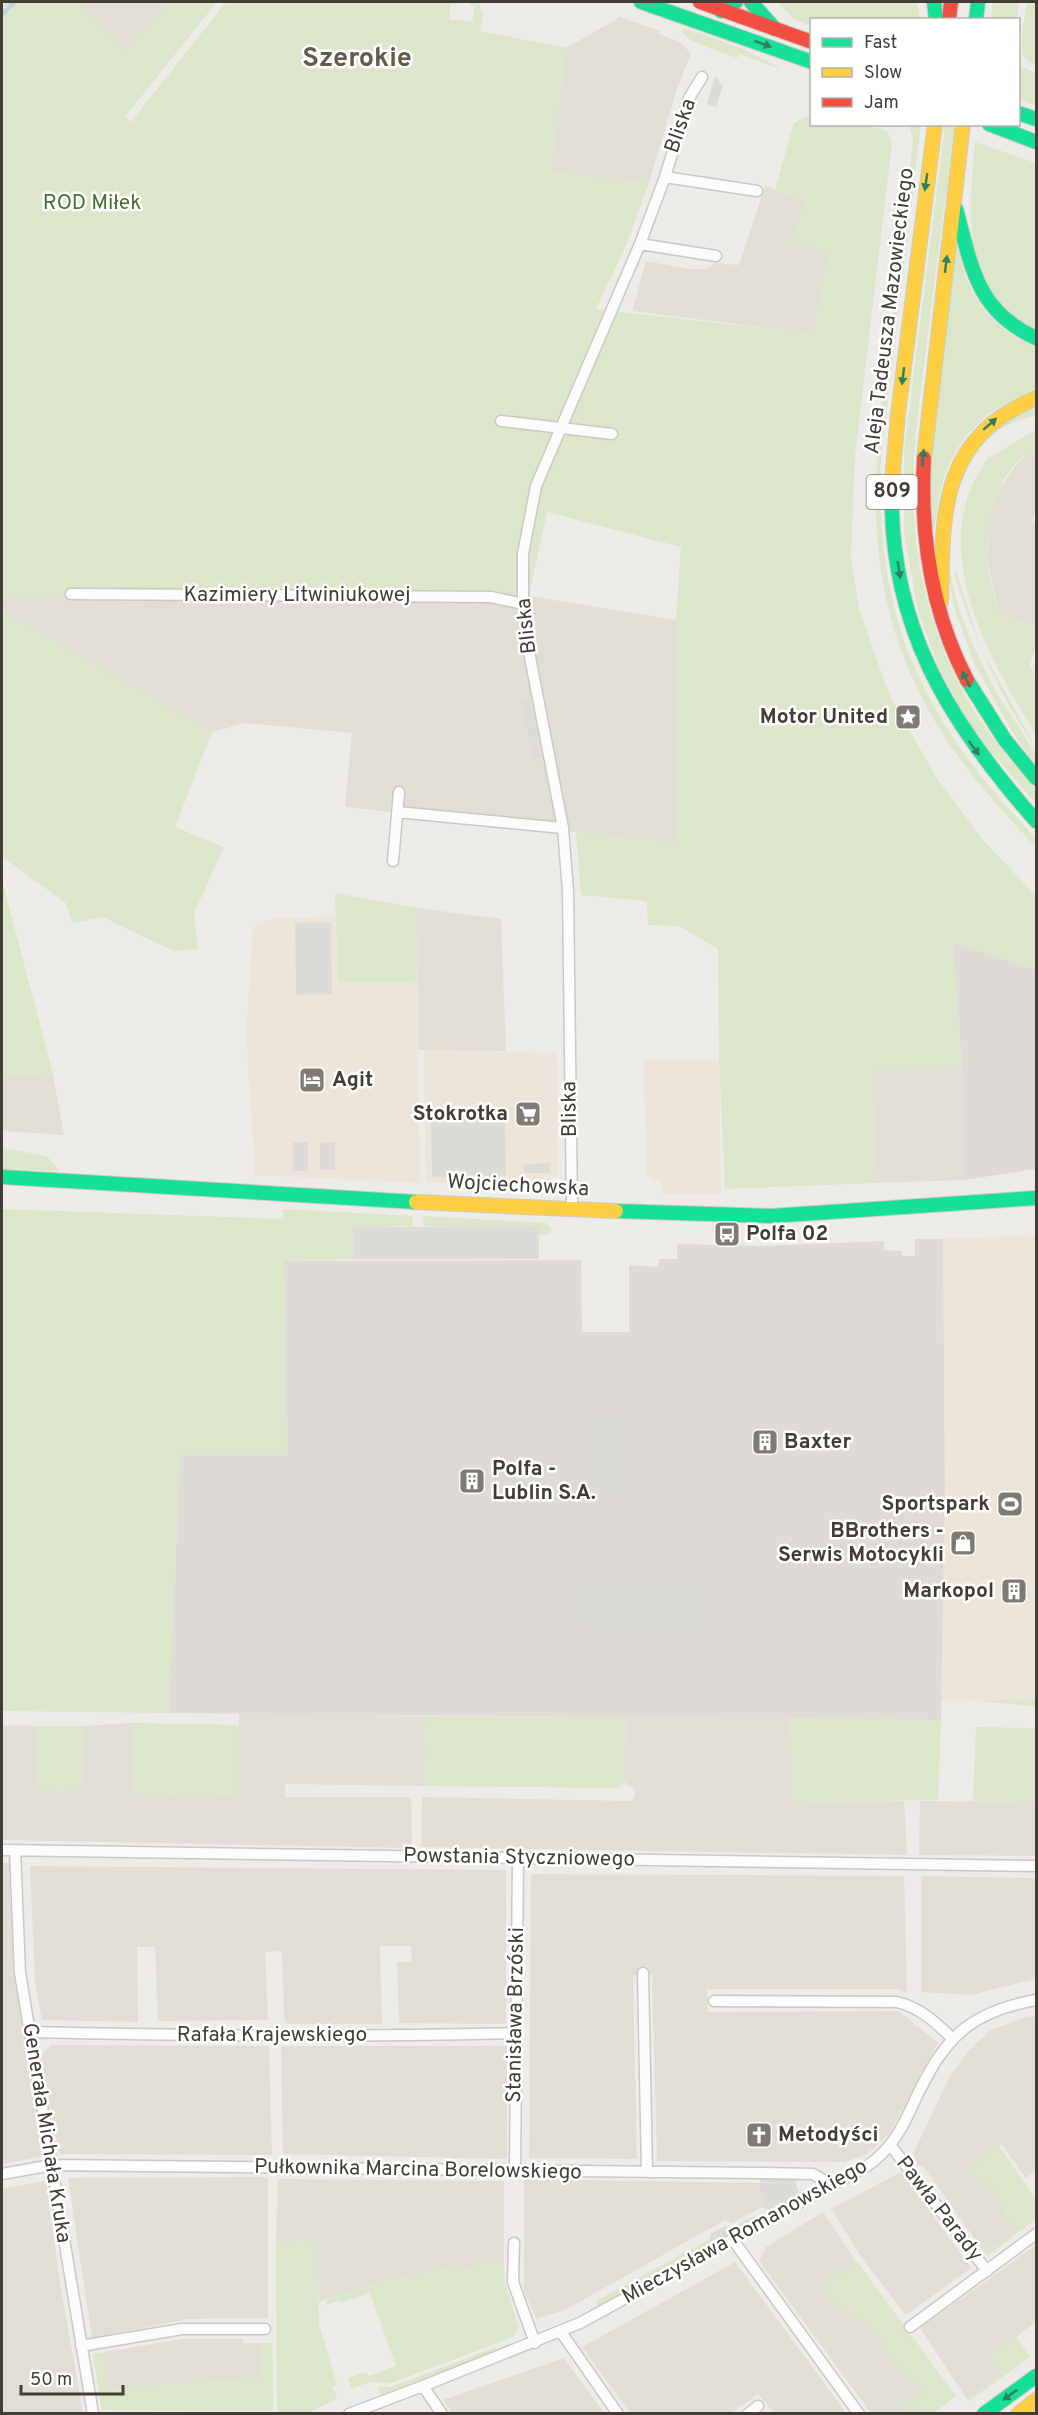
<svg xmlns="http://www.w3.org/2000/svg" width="1038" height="2415" font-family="Overpass,sans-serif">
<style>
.residential{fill:#e1ded6}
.commercial{fill:#ede5d9}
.industrial{fill:#dedbd6}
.green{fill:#dbe6ca}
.parking{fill:#dddbd8}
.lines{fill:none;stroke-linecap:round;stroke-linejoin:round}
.stream{stroke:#bcd6e8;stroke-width:4}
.street-casing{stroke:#cac8c4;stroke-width:13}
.fast-casing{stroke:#ccc9c0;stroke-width:16}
.slow-casing{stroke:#ccc9c0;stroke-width:16}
.jam-casing{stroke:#ccc9c0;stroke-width:16}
.street{stroke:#fcfcfc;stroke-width:10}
.fast{stroke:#16e098;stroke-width:14}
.slow{stroke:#ffcf43;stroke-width:14}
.jam{stroke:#f24e42;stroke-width:14}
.oneway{fill:#307f5d}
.labels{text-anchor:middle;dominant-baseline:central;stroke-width:5;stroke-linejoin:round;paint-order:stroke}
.shield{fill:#fff;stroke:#7b7872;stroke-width:1.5}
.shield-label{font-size:20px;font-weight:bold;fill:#423e36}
.street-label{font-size:21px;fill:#423e36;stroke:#fff}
.park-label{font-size:21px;fill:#466e30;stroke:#fff}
.poi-label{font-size:21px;font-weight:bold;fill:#423e36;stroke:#fff;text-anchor:end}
.district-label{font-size:27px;font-weight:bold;fill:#645b4e;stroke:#fff}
</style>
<rect width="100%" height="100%" fill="#eeece8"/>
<!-- residential -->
<path class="residential" d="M76,2H169L126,51Z
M618,16L660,31L659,34L679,42L691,53L677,89L649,183L551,172L566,48L617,19Z
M765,186L806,201L829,254L813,334L632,311L646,261L689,269H706L716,263L739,265Z
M1036,450V509L1032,522L1036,524V627L999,612L987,561L990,515L999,490L1016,465L1028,454Z
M487,589L676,620V843L345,807L352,733L245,723L212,732L2,611V598Z
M417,908L501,919L506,1051L418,1050Z
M962,1068L964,1180L874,1183L873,1070Z
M53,1074L64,1135L2,1131V1075Z
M239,1713L426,1716L424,1786L285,1784V1797H411L412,1848L2,1840V1725L37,1726L36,1790L82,1791L83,1726L132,1723L134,1794L239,1795Z
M626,1717L790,1718L793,1802L904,1801L907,1855L421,1847L422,1797L633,1801L636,1791L624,1782Z
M920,1801L1036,1802V1856L919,1855Z
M2,1862L9,1863L14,1977L44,2156L2,2164Z
M30,1866L506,1870V2024L399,2023L397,1962H412L411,1946H380L382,2024H288L284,2020L282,1951L265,1952L268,2020L158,2021L155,1947H137L138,2022L42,2020L35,1982Z
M531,1874L904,1876L907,1993L897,1989H707L708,2012L899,2011L938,2043L890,2133L867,2154L846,2162L657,2161L652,1975H633L637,2159L529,2158Z
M921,1876L1036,1878V1979L970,1995L921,1992Z
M1036,2016V2175L1034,2172L1026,2178L1002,2145L999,2146L1036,2200V2219L987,2256L923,2166H918L913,2154L949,2078L968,2051L991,2030L1026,2017Z
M51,2045L269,2046L272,2155L59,2154L41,2056Z
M281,2046H507V2159L283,2154Z
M901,2172L971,2268L906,2315L864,2261L831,2209Z
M268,2177V2318L188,2319L92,2338L68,2178Z
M278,2179L504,2181V2265L474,2262L475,2267L460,2271L459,2266L380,2282L319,2302L317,2241L276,2242Z
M524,2179L761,2183L762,2207L732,2223L725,2220L567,2309L537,2319L524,2292Z
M46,2181L61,2289L83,2413H2V2189Z
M823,2212L856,2261L956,2396L933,2413H871L759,2261L766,2247Z
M1036,2245V2322L989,2356L1002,2374L967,2399L920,2328Z
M735,2262L846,2413H774L758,2394L731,2413H630L582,2347Z
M182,2339H243V2343H272L273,2411L102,2410L93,2354Z
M564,2358L604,2413H452L443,2400Z"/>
<!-- commercial -->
<path class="commercial" d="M335,916L338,982L417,983L420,1183L255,1175L246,1033L253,927L272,919Z
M424,1050L557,1053L558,1174L544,1185L426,1182Z
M644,1060H719L721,1193L662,1195V1183L646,1175Z
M1036,1235V1699L941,1701L945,1486L943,1239Z"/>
<!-- industrial -->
<path class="industrial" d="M953,943L1036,969V1169L964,1180L962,1068Z
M915,1239H943L945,1486L941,1720L169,1713L180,1455H287L284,1261L581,1260L582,1332H629V1265L658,1267L659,1259H677V1244L760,1246L884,1241V1250L902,1251V1256H915Z"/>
<!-- green -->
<path class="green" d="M7,2H76L126,51L169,2H217L125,117L131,122L226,2H456V5L451,4L449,19L472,22L475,6L470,5V2H481L480,7L483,16L480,31L566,48L551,172L649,183L627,243L596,309L813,334L829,254L790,241L806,201L775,189L794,123L811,114L812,124C832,124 890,116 892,143L855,456L851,557L859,609L889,694L936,777L983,840L1036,896V969L953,943L962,1068L873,1070L874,1183L725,1189L719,1060L718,949L679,926L648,925L647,901L581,895L576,831L676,843V620L681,547L547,512L529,596L487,589L2,598V6Z
M777,2H917L920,19L812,20L811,26L795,20Z
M993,2H1019L1017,19H991Z
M1027,2H1036V65C1032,63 1027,62 1024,57C1018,46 1025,15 1027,2Z
M682,27L743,49L779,67L778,68L739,54L737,58L693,42L683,33Z
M1019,65L1036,73V106L1019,99Z
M909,125H921L881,457C874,621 924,722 1036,838V847C997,806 958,763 930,713C860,586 872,480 889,343C897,275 906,208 913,140Z
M945,125H955C945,200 935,275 926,350C920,399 912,450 913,500C915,584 942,670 992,737C1006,756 1021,772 1036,790V804L981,740L956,700L939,668L918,611L904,533V451Z
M975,142L1036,163V330C958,292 969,215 975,142Z
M956,246L959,248C964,294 993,331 1036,346V389C988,407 955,436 941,487C937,502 937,519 933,532C925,440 945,339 956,246Z
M1036,405V415C1024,419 1010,422 999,430C960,459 942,526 950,572C957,615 978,657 998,695C1005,707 1035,749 1036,757C1037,760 1036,763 1036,766L1013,733L974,663L954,607L947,570L948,520L964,468L1000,424Z
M1036,430V450C1001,465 991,504 988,539C988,546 986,555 987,562C988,578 995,596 999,612L1036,627V646L1030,665L1036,677V734C987,657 923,542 989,457C997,456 1024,435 1036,430Z
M955,568L981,648L1036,748C999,696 975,638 955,577Z
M2,611L212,732L175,827L224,847L194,913L198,949L173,951L103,917L72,923L66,903L2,857Z
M2,880L53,1074L2,1075Z
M335,893L417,908V983L338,982Z
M2,1148L47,1156L59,1171L2,1169Z
M2,1209L283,1219V1209L412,1216L413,1226L353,1227V1259L284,1261L287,1455H180L169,1713L2,1711Z
M423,1216L546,1223L550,1228H553L547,1235H539L538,1226H424Z
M1036,1699V1706L976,1701Z
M426,1716L626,1717L624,1782L618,1788L424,1786Z
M790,1718L941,1720L938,1800L793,1802Z
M132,1723L240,1725L239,1796L134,1794Z
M37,1726H83L82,1791L36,1790Z
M976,1727L1036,1728V1802L973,1801Z
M999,2146L1036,2200V2219L987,2256L982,2249L991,2242L995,2248L1016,2231L1002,2211L1008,2206L1005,2208L991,2188L989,2189L981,2179L978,2180L969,2168Z
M710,2239V2244L598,2306L596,2301Z
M317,2241L319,2324L337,2385L333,2387L337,2399L307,2413H277L276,2242Z
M856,2261L956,2396L933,2413H905L907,2412L904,2407L923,2393L916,2383L913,2384L906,2374L903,2375L864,2321L861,2323L853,2312L850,2315L843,2305L839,2307L831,2296L828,2298L820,2287Z
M474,2262L504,2265L505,2283L519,2328L513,2337L391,2383L370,2382L351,2389L348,2378L367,2372L369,2376L396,2366L370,2293L341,2303L340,2300L326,2305V2300L380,2282L459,2266L461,2271L475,2267Z
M1016,2336L1030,2357L969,2401L967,2399L1002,2374L989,2356Z
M260,2343H272L273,2411L102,2410L93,2354L107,2352L106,2388L132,2389V2386H157V2384L206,2382V2379L242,2380L243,2377H259Z
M496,2347L498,2351L381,2395L378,2387H391Z"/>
<!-- parking -->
<path class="parking" d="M715,76L723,86L716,107L707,104Z
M529,700L541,758L533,759L521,702Z
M331,922L332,994L296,995L295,923Z
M505,1119L506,1176L432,1177L431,1120Z
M293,1142H308V1171H293Z
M335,1142V1170H320V1143Z
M550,1163V1173H524L523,1164Z
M539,1226V1259H353V1227Z
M589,1414H631L630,1501H589Z
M798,1553H871V1564H798Z
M571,1581L716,1583V1638H592L571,1612Z
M760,2178L795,2179L800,2196L772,2211L762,2207Z
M754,2216L756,2220L710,2244V2234L725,2226L731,2228Z"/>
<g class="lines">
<!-- stream -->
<path class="stream" d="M2,15L15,2"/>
<defs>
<path id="street" d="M665,177L757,191
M640,244L716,256
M501,421L612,434
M71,594L491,597L523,604
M397,812L563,828
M393,861L399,792
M572,1210L568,891L563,828L530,657L523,604V554L536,486L640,244L665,177L689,98L702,77
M2,1850L1036,1866
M15,1850L20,1973L93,2414
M643,1973L647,2172
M714,2001L897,2002C921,2008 935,2022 953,2039
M29,2032C191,2036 353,2037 516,2033
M891,2146L987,2271
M515,2171L518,1859
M2,2174L52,2165L762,2173L813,2174L832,2185
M733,2240L859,2414
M514,2243L513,2282L535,2343
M910,2327L1036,2234
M561,2332L618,2414
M81,2346L182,2329H265
M423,2386L442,2414
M349,2414L423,2386L580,2323L867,2166C892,2149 903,2127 915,2100C944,2039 968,2012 1036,2000
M748,2414L758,2406"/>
<path id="fast" d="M641,2L812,62
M720,2L721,11L736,2
M751,2L775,29
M934,2L936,20
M976,20L978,2
M1018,113L1036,119
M989,124L1036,142
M956,209C972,267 976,311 1036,338
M892,482C887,622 946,719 1036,821
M967,680L1005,740L1036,778
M2,1177L416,1202
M616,1211L771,1216L1036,1198
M984,2414L1036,2376"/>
<path id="slow" d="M924,458L963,124
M892,482L898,414L935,124
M941,602C943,512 939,439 1036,398
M416,1202L616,1211
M1018,2414L1036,2400"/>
<path id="jam" d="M700,2L812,42
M949,20L951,2
M924,458C920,535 931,611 967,680"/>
</defs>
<!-- street casing -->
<use href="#street" class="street-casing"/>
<!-- fast casing -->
<use href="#fast" class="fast-casing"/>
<!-- slow casing -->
<use href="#slow" class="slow-casing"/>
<!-- jam casing -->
<use href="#jam" class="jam-casing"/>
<!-- street -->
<use href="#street" class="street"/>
<!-- fast -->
<use href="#fast" class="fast"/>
<!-- slow -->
<use href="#slow" class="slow"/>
<!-- jam -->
<use href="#jam" class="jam"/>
</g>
<!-- one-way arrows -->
<defs><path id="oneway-solid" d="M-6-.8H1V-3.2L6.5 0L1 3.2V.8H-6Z" transform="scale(1.5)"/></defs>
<g class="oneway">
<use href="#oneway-solid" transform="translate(763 44) rotate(20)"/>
<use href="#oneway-solid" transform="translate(926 182) rotate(98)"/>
<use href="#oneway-solid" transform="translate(946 264) rotate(-83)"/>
<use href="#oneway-solid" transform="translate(903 376) rotate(97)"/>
<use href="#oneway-solid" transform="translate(990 424) rotate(-41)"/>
<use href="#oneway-solid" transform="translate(923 458) rotate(-85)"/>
<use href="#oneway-solid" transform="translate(899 570) rotate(81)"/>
<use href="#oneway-solid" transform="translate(966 679) rotate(-117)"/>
<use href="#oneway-solid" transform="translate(974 748) rotate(54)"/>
<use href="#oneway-solid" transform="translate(1010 2395) rotate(144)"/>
</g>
<!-- icons -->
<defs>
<symbol id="sight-square" viewBox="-11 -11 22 22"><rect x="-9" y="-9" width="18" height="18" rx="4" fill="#7e7b74" stroke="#fff"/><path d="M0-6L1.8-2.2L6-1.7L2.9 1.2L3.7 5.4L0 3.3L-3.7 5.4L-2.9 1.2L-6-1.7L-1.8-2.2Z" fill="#fff"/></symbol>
<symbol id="hotel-square" viewBox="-11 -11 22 22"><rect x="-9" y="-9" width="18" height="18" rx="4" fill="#7e7b74" stroke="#fff"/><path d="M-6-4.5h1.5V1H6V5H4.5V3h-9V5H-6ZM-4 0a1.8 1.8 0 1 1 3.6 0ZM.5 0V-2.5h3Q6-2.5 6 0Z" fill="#fff"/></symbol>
<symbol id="supermarket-square" viewBox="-11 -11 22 22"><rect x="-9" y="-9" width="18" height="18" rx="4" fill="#7e7b74" stroke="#fff"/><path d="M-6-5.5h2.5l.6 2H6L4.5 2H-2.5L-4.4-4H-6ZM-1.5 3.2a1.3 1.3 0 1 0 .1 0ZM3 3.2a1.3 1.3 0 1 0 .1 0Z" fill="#fff"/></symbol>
<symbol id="bus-square" viewBox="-11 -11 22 22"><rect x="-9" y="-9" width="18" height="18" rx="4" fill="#7e7b74" stroke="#fff"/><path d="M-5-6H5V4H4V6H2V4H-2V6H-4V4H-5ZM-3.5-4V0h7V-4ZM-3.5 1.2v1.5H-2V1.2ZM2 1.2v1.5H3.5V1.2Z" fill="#fff"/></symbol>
<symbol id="building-square" viewBox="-11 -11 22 22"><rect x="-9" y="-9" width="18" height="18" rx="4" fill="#7e7b74" stroke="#fff"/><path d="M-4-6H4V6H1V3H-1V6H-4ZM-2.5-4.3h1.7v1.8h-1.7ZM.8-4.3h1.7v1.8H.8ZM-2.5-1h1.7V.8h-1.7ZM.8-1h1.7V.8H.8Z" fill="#fff"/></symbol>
<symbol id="stadium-square" viewBox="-11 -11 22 22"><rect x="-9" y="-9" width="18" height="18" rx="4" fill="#7e7b74" stroke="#fff"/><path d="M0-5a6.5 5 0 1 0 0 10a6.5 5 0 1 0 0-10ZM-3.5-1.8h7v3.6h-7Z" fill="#fff"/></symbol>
<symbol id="shop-square" viewBox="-11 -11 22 22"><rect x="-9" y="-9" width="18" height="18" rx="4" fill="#7e7b74" stroke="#fff"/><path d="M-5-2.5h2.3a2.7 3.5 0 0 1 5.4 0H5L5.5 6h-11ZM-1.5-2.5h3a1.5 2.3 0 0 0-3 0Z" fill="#fff"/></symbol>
<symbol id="church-square" viewBox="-11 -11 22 22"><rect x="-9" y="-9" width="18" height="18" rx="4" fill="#7e7b74" stroke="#fff"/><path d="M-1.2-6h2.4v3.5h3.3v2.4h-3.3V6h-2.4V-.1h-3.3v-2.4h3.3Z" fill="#fff"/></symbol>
</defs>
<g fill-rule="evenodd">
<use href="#sight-square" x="893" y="702" width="30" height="30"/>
<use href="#hotel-square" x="297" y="1065" width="30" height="30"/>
<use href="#supermarket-square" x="513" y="1099" width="30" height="30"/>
<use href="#bus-square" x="712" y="1219" width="30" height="30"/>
<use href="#building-square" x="750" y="1427" width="30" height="30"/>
<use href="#building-square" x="457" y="1466" width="30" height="30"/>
<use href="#stadium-square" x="995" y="1489" width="30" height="30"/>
<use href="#shop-square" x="948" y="1528" width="30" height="30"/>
<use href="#building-square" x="999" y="1576" width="30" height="30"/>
<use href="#church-square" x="744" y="2120" width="30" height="30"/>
</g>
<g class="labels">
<!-- shield labels -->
<rect class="shield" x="866.5" y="475" width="51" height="34" rx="4.5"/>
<g class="shield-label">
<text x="892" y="492">809</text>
</g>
<!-- street labels -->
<g class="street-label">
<text transform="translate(681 126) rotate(-71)">Bliska</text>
<text transform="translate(890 311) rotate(-83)">Aleja Tadeusza Mazowieckiego</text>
<text x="297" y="595">Kazimiery Litwiniukowej</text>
<text transform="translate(527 626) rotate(-96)">Bliska</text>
<text transform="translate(570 1109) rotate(-91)">Bliska</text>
<text transform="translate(518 1186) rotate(3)">Wojciechowska</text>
<text transform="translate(519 1858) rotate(1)">Powstania Styczniowego</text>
<text transform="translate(516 2015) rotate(-89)">Stanisława Brzóski</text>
<text x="272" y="2035">Rafała Krajewskiego</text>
<text transform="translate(46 2133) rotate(81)">Generała Michała Kruka</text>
<text transform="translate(418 2170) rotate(1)">Pułkownika Marcina Borelowskiego</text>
<text transform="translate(939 2209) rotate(52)">Pawła Parady</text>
<text transform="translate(745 2232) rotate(-29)">Mieczysława Romanowskiego</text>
</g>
<!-- park labels -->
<g class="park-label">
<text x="92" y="203">ROD Miłek</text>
</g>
<!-- poi labels -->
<g class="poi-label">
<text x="888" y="717">Motor United</text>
<text x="332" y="1080" text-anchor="start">Agit</text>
<text x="508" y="1114">Stokrotka</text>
<text x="746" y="1234" text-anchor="start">Polfa 02</text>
<text x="784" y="1442" text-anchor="start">Baxter</text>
<text x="492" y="1469" text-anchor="start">Polfa -<tspan x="492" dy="24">Lublin S.A.</tspan></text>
<text x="990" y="1504">Sportspark</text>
<text x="944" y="1531">BBrothers -<tspan x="944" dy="24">Serwis Motocykli</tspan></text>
<text x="994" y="1591">Markopol</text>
<text x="778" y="2135" text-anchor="start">Metodyści</text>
</g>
<!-- district labels -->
<g class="district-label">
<text x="357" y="59">Szerokie</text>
</g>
</g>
<!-- border -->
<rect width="1038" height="2415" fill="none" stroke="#423e36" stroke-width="6"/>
<!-- legend -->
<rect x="810" y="18" width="210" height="108" fill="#ffffff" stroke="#b3b2af" stroke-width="1.5"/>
<rect x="822" y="38" width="30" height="9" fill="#16e098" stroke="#b3b2af" stroke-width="1.5"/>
<text x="864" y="48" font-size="18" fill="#423e36">Fast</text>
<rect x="822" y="68" width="30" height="9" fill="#ffcf43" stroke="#b3b2af" stroke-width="1.5"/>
<text x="864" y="78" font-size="18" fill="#423e36">Slow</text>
<rect x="822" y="98" width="30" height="9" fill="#f24e42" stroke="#b3b2af" stroke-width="1.5"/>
<text x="864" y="108" font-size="18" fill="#423e36">Jam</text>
<!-- scale -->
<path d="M21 2385v9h102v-9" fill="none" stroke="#423e36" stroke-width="3"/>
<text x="30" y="2385" font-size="18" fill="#423e36" stroke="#ffffff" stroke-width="4.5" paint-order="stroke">50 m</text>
</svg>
